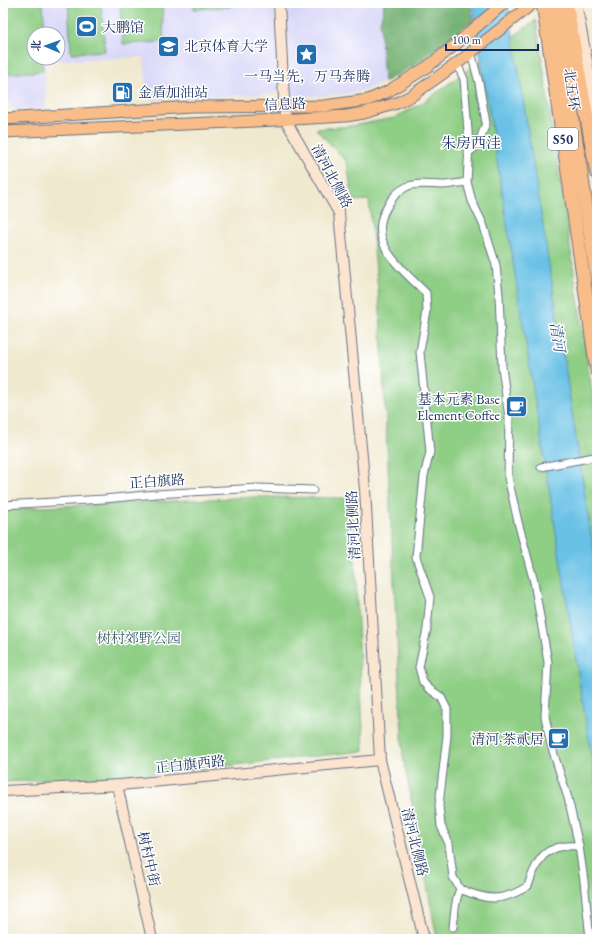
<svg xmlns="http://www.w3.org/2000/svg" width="600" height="942" font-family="'EB Garamond','Noto Serif SC',serif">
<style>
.built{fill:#d9d7f8;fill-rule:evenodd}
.green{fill:#8fce85;stroke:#557e72}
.forest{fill:#73b172;stroke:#477068}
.water{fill:#69c1e6;stroke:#4278a2}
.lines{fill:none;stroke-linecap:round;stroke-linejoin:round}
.street-casing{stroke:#667086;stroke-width:9}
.secondary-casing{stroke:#667086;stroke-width:12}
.primary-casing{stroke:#667086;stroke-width:13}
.highway-casing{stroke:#667086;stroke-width:15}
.street{stroke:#fff;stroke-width:7}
.secondary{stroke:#fce5d0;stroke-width:10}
.primary{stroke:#f8bd89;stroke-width:11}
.highway{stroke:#f8bd89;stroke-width:13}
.labels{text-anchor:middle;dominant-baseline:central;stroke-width:3;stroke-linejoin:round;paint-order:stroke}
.shield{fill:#fff;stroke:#5f6d8e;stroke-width:1}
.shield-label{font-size:13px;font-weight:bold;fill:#1b2f5e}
.poi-label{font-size:14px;fill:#1b2f5e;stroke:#fff;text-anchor:start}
.street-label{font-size:14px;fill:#1b2f5e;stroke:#fff}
.park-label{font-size:14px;fill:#3e5f6a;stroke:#fff}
.neighbourhood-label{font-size:15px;fill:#1b2f5e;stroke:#fff}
.water-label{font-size:15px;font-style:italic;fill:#325b87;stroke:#fff}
</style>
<rect width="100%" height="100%" fill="#fff"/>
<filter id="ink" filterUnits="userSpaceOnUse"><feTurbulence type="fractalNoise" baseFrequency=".025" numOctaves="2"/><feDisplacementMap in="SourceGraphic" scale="8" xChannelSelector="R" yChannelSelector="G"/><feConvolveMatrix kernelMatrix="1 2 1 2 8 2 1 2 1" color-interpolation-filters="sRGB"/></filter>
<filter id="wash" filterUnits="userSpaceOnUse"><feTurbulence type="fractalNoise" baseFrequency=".012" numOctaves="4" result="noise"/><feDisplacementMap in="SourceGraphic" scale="16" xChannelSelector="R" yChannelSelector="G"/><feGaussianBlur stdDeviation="0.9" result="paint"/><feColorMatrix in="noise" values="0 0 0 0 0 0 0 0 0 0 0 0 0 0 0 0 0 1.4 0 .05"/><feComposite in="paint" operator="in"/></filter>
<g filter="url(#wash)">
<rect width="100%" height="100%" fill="#f0e9cf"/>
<!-- built -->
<path class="built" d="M3,3H275L280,93L147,100L144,57L45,61L46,108L14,110L3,96ZM34,34H58V58H34Z
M286,3H383L384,7L380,22L384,82L361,91L347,94L291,97Z"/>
<!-- green -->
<path class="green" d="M3,3H43L45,34H34V58H42L43,71L7,74Z
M68,3H101L105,51L71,53Z
M120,3H162L164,42L123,44Z
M194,3H230V7L194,9Z
M536,20L597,425V939H437L403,756L380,310L369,200L353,201L347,162L316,129L351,126L394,118L421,104Z
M255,497L352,498L364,751L122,777L3,782V509Z"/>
<!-- forest -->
<path class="forest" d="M383,3H470L473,20L416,64L384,82L380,22L384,7Z"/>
<!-- water -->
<path class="water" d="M472,3H508L597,572V792Z"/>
</g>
<g filter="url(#ink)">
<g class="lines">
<defs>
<path id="street" d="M457,64L464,79L469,144L467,182L472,201L483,224L496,265L499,295L502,367L509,418L508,477L518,522L534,582L548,662L545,716L551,745L568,798L579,846L584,881L590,939
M468,153L478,145L486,123L479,83L471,52
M541,467L594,457
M3,505L104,499L156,494L258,488L313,490
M460,889L453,877L449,844L441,826L439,805L447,736V709L441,697L428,688L423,682L419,667L427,629L430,597L416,557L424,476L430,452L420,352L427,311L426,293C403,270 365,242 387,207C391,199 398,191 406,187C417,182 430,185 442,185C450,185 459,183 467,182
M453,927C455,913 454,902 460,889C488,901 502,902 528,886C537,858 546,843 579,846"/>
<path id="secondary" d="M279,3L285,119L339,213L365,489L380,760L424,939
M576,3L597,114
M117,785L152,939
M3,791L120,785L380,760"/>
<path id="primary" d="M3,119L191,107L324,106L368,100L387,92L427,67L455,45L504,3
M3,132L277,120L346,116L364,113L397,103L411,96L459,62L533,3"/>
<path id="highway" d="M543,3L597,370
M555,3L597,277
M566,3L597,173"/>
</defs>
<!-- street casing -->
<use href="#street" class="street-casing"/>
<!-- secondary casing -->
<use href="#secondary" class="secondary-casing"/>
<!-- primary casing -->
<use href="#primary" class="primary-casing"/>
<!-- highway casing -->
<use href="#highway" class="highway-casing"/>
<!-- street -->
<use href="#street" class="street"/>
<!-- secondary -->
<use href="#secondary" class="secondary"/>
<!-- primary -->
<use href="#primary" class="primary"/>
<!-- highway -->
<use href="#highway" class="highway"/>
</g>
</g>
<!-- icons -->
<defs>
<symbol id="stadium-square" viewBox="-11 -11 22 22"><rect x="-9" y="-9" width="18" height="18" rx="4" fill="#1f6fb2" stroke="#fff"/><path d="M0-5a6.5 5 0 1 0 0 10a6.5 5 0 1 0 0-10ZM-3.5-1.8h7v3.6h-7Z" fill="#fff"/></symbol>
<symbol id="university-square" viewBox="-11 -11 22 22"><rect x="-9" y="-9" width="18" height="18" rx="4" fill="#1f6fb2" stroke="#fff"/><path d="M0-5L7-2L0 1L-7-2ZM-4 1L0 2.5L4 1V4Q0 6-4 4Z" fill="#fff"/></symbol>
<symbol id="sight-square" viewBox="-11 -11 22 22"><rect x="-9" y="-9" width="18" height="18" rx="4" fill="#1f6fb2" stroke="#fff"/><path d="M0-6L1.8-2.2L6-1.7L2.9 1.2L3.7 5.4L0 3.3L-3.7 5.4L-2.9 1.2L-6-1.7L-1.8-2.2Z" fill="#fff"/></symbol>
<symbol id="fuel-square" viewBox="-11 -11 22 22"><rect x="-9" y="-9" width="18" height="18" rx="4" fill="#1f6fb2" stroke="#fff"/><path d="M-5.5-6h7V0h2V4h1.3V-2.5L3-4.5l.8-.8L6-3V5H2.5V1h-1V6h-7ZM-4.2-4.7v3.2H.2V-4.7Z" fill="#fff"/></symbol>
<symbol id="cafe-square" viewBox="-11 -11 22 22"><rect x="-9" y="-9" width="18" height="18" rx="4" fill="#1f6fb2" stroke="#fff"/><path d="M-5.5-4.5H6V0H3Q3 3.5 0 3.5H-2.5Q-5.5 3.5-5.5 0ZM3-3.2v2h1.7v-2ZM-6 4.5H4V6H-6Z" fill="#fff"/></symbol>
</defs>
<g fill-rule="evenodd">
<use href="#stadium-square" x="74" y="14" width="25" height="25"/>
<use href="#university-square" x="156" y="34" width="25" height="25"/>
<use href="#sight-square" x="294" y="42" width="25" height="25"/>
<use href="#fuel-square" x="110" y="80" width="25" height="25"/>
<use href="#cafe-square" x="504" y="394" width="25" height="25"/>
<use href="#cafe-square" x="546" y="726" width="25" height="25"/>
</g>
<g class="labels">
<!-- shield labels -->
<rect class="shield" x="548" y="128" width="30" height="22" rx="3"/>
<g class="shield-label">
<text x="563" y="139">S50</text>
</g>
<!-- poi labels -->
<g class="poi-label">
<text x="102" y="27">大鹏馆</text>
<text x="184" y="46">北京体育大学</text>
<text x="307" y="76" text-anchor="middle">一马当先，万马奔腾</text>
<text x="138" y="92">金盾加油站</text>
<text x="500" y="399" text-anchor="end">基本元素 Base<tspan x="500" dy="16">Element Coffee</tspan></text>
<text x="544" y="739" text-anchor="end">清河·茶贰居</text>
</g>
<!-- street labels -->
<g class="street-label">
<text transform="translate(572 89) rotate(82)">北五环</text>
<text transform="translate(285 104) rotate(-3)">信息路</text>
<text transform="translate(332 176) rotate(62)">清河北侧路</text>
<text transform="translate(157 481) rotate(-4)">正白旗路</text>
<text transform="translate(353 525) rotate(-93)">清河北侧路</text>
<text transform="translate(190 764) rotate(-6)">正白旗西路</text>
<text transform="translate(415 842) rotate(76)">清河北侧路</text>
<text transform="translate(149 859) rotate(77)">树村中街</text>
</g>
<!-- park labels -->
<g class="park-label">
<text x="139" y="638">树村郊野公园</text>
</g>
<!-- neighbourhood labels -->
<g class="neighbourhood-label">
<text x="471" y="142">朱房西洼</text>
</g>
<!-- water labels -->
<g class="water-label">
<text transform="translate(558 337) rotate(81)">清河</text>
</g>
</g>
<!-- margin -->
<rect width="600" height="942" fill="none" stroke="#fff" stroke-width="16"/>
<!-- north arrow -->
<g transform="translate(46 46) rotate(272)"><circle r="19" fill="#ffffff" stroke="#a4acbf"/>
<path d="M0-3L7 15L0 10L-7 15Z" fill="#1f6fb2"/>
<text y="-6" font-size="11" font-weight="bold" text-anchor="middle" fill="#1b2f5e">北</text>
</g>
<!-- scale -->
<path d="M446 44v6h92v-6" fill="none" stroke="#1b2f5e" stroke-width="2"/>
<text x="452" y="44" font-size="12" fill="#1b2f5e" stroke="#ffffff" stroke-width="3" paint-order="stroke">100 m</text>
</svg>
